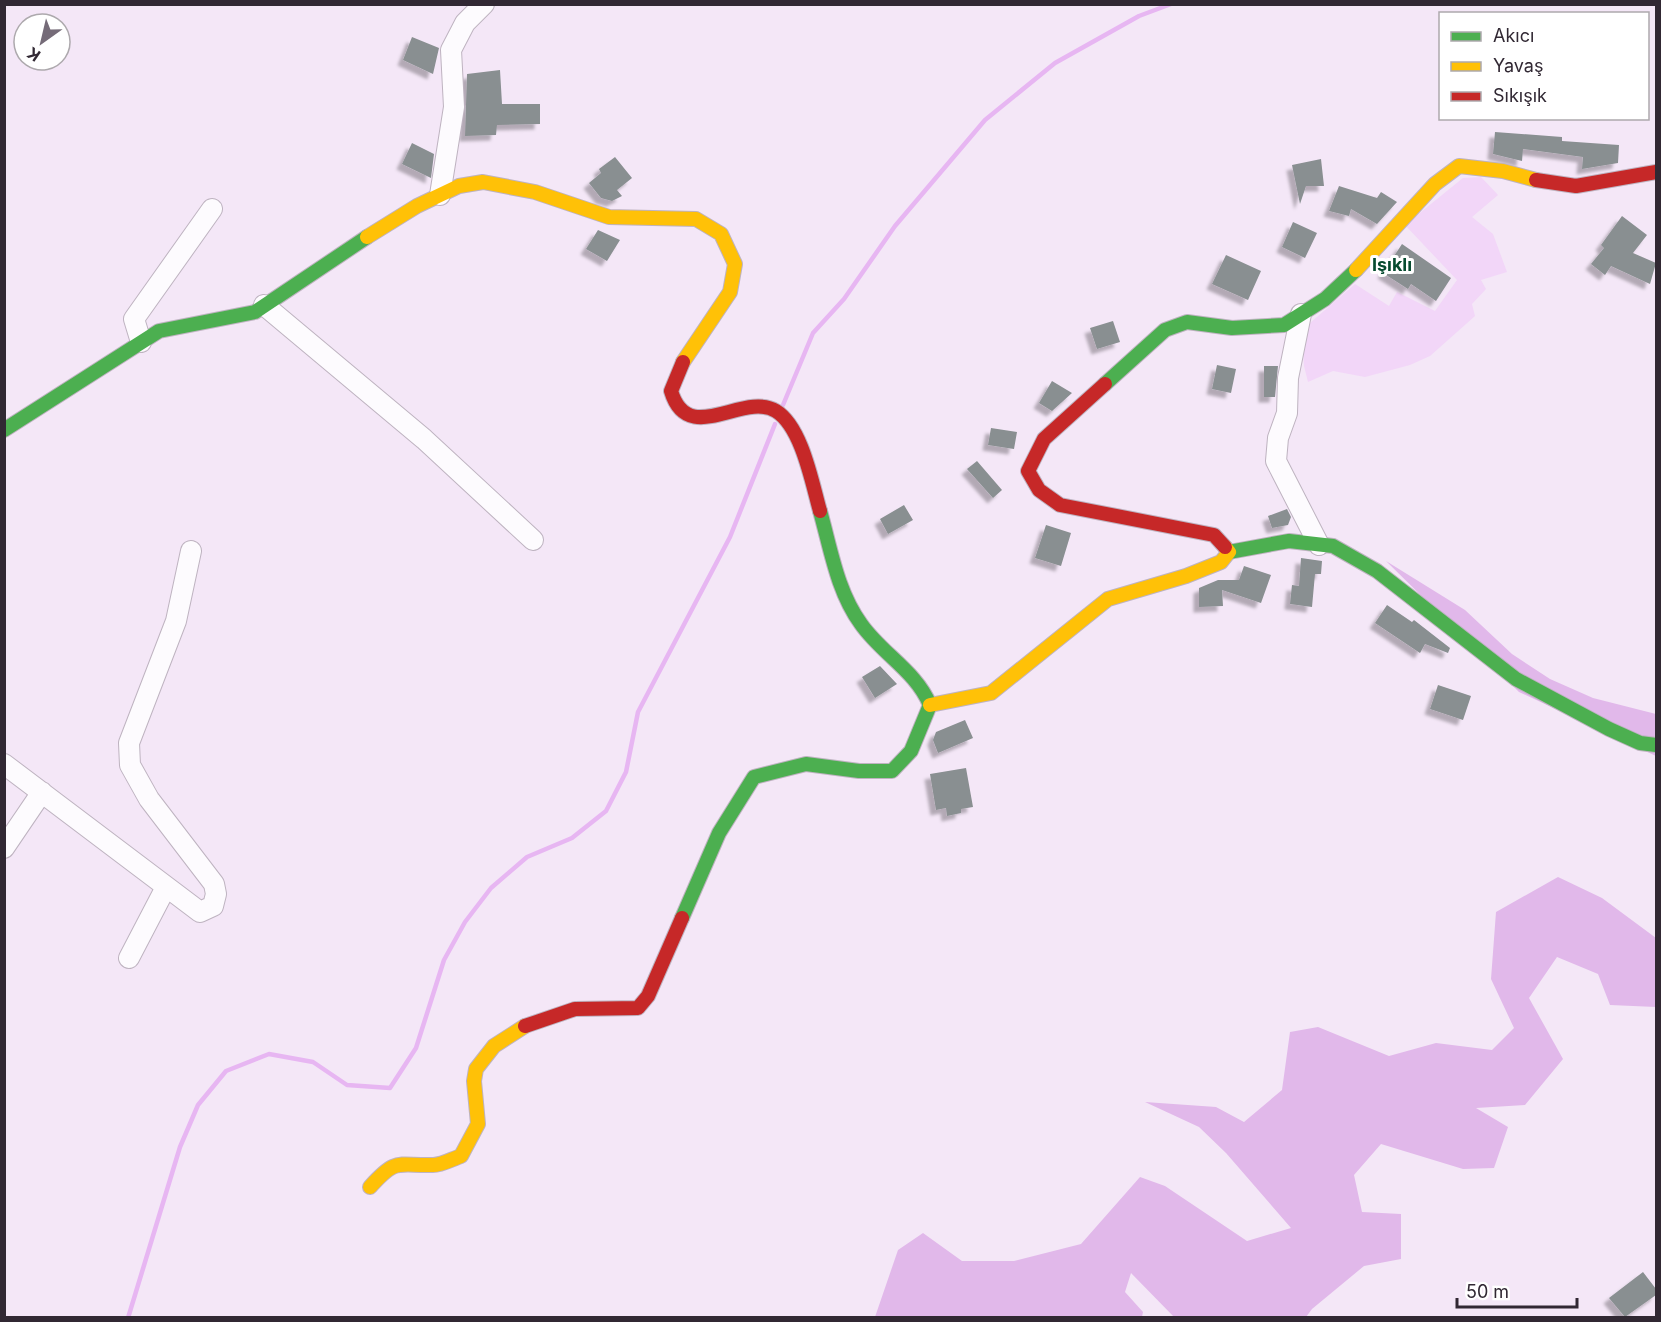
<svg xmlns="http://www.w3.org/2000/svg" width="1661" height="1322" font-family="Inter,sans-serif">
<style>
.green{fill:#f2d6f8}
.forest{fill:#e1b8ea}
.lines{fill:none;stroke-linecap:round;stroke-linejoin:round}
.stream{stroke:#e7b6f2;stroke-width:4.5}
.building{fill:#898f91;filter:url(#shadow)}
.street-casing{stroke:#beb3c0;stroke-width:22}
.fast-casing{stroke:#beb3c0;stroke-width:16}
.slow-casing{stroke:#beb3c0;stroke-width:16}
.jam-casing{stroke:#beb3c0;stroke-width:16}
.street{stroke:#fdfbfe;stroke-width:20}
.fast{stroke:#4caf50;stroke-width:14}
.slow{stroke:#ffc107;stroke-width:14}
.jam{stroke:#c62828;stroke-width:14}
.labels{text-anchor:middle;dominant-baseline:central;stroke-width:6;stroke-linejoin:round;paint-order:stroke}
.quarter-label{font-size:18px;font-weight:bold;fill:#064b2f;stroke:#fff}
</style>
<defs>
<filter id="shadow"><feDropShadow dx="-5.5" dy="5.5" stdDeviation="1.5" flood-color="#0004"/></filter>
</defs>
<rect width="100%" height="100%" fill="#f4e7f7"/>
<!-- green -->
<path class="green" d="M1481,177L1498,195L1472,217L1493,234L1507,272L1481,280L1486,289L1472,304L1475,316L1430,356L1410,365L1365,377L1333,371L1308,382L1304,366L1302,330L1355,284L1389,306L1397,292L1435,311L1457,280L1405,225L1463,178Z"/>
<!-- forest -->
<path class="forest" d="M1386,561L1465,610L1512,654L1550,679L1593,698L1656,714V756L1519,692Z
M1558,877L1602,898L1656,938V1007L1610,1005L1598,974L1557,957L1529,998L1563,1059L1525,1105L1476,1108L1508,1127L1494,1168L1463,1169L1381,1144L1354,1175L1362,1212L1401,1214V1259L1364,1266L1312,1309L1306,1317H1174L1131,1273L1125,1292L1143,1312L1142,1317H875L898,1250L923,1233L962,1261H1014L1081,1244L1140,1177L1165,1186L1247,1241L1291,1228L1226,1153L1199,1127L1145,1102L1216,1107L1244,1122L1282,1090L1290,1032L1318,1027L1389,1056L1436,1043L1492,1050L1514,1028L1491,979L1496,912Z"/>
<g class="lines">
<!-- stream -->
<path class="stream" d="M783,405L813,333L844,299L895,226L985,120L1055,63L1139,16L1171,4
M128,1318L180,1147L198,1105L226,1071L269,1054L313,1062L347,1085L390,1088L416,1048L444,960L465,922L491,888L527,857L572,838L606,811L626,772L638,712L730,537L775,424"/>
</g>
<!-- building -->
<path class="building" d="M412,37L439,48L433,74L403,60Z
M500,70L502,104H540V124L497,125L496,135L465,136L467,74Z
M1495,132L1562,137V141L1619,145L1618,163L1582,169L1583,157L1523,149L1522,161L1493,154Z
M412,143L434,154L431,178L402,164Z
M615,157L632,178L617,190L622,196L612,201L601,198L589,183L601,173L599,169Z
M1321,159L1324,186H1306L1300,204L1292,165Z
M1339,186L1377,198L1381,192L1397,202L1377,224L1351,209L1349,216L1329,211Z
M1622,216L1647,235L1633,253L1656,263L1650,284L1611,266L1605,275L1591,264L1604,248L1601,245Z
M1293,222L1317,233L1305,258L1282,247Z
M598,230L620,240L607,261L586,249Z
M1402,244L1451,278L1436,301L1411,284L1408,289L1383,273Z
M1226,255L1261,271L1248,300L1212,284Z
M1113,321L1120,342L1097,349L1090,328Z
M1217,365L1236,369L1231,393L1212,389Z
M1264,366H1278L1275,397H1264Z
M1052,381L1072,393L1052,411L1039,403Z
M991,428L1017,432L1014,449L988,445Z
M977,461L1002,490L993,498L967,469Z
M904,505L913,520L888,534L880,519Z
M1287,509L1291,517L1288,525L1272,528L1268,516Z
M1046,525L1071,533L1061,566L1035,558Z
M1301,558L1322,561L1321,574H1315L1312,607L1290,604L1292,585L1299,586Z
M1244,566L1271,575L1261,603L1222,590L1223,606L1199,607V588L1218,580H1239Z
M1387,605L1412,622L1414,620L1450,648L1448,653L1425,644L1420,653L1375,623Z
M880,666L897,684L875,698L862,677Z
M1438,685L1471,696L1463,720L1430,709Z
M965,720L973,738L938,753L933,740L936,732Z
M966,768L973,807L961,809V813L947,816L946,808L936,810L930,774Z
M1643,1272L1656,1289V1295L1625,1317L1609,1298Z"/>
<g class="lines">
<defs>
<path id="street" d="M440,195L454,107L451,50L465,23L484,4
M264,305L424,439L533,540
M1301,314L1288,378L1287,413L1278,438L1276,461L1319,545
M141,342L134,319L212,209
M4,764L200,912L213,906L216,894L214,884L149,799L130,765L129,743L176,621L191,551
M4,848L42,792
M129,958L166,887"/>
<path id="fast" d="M1105,384L1165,330L1187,322L1232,328L1284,325L1325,299L1356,270
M4,430L159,331L255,312L367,237
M1229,552L1289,541L1333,546L1377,571L1516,679L1609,729L1640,743L1656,745
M682,918L719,833L754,777L806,764L859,771H892L911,751L930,705C916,671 882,654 861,624C837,591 831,550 820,511"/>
<path id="slow" d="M367,237L417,206L459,186L483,182L535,192L609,217L696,219L721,234L735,264L730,292L683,362
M1356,270L1435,184L1459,166L1503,171L1536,180
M930,705L991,693L1108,599L1186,576L1221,562L1229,552L1225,547
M370,1187C397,1157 397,1166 433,1165C442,1165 452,1159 461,1156L478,1124L474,1081L476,1069L494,1046L525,1026"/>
<path id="jam" d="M1536,180L1576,186L1656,172
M683,362L671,391C688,448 743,391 776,411C802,427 812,483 820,511
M1105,384L1044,439L1028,471L1039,490L1060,505L1214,535L1225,547
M525,1026L575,1009L638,1008L648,996L682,918"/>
</defs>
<!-- street casing -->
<use href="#street" class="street-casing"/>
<!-- fast casing -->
<use href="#fast" class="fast-casing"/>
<!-- slow casing -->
<use href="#slow" class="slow-casing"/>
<!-- jam casing -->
<use href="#jam" class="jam-casing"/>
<!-- street -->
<use href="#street" class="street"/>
<!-- fast -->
<use href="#fast" class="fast"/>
<!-- slow -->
<use href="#slow" class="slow"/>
<!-- jam -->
<use href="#jam" class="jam"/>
</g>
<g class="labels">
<!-- quarter labels -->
<g class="quarter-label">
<text x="1392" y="264">Işıklı</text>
</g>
</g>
<!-- border -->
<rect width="1661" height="1322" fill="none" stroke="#312833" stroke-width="12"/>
<!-- legend -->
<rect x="1439" y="12" width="210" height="108" fill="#ffffff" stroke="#ada9ad" stroke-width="1.5"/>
<rect x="1451" y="32" width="30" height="9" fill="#4caf50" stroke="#ada9ad" stroke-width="1.5"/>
<text x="1493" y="42" font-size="18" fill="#312833">Akıcı</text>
<rect x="1451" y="62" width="30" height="9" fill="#ffc107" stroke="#ada9ad" stroke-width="1.5"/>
<text x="1493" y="72" font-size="18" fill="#312833">Yavaş</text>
<rect x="1451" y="92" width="30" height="9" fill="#c62828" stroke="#ada9ad" stroke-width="1.5"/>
<text x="1493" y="102" font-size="18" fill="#312833">Sıkışık</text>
<!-- north arrow -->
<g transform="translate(42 42) rotate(214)"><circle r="28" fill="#ffffff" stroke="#ada9ad" stroke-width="1.5"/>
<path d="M0-4.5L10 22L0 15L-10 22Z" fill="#756b78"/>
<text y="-9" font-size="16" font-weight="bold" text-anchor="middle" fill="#312833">K</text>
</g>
<!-- scale -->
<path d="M1457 1298v9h120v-9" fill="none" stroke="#312833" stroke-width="3"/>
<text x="1466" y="1298" font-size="18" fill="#312833" stroke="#ffffff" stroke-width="4.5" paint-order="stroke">50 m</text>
</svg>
